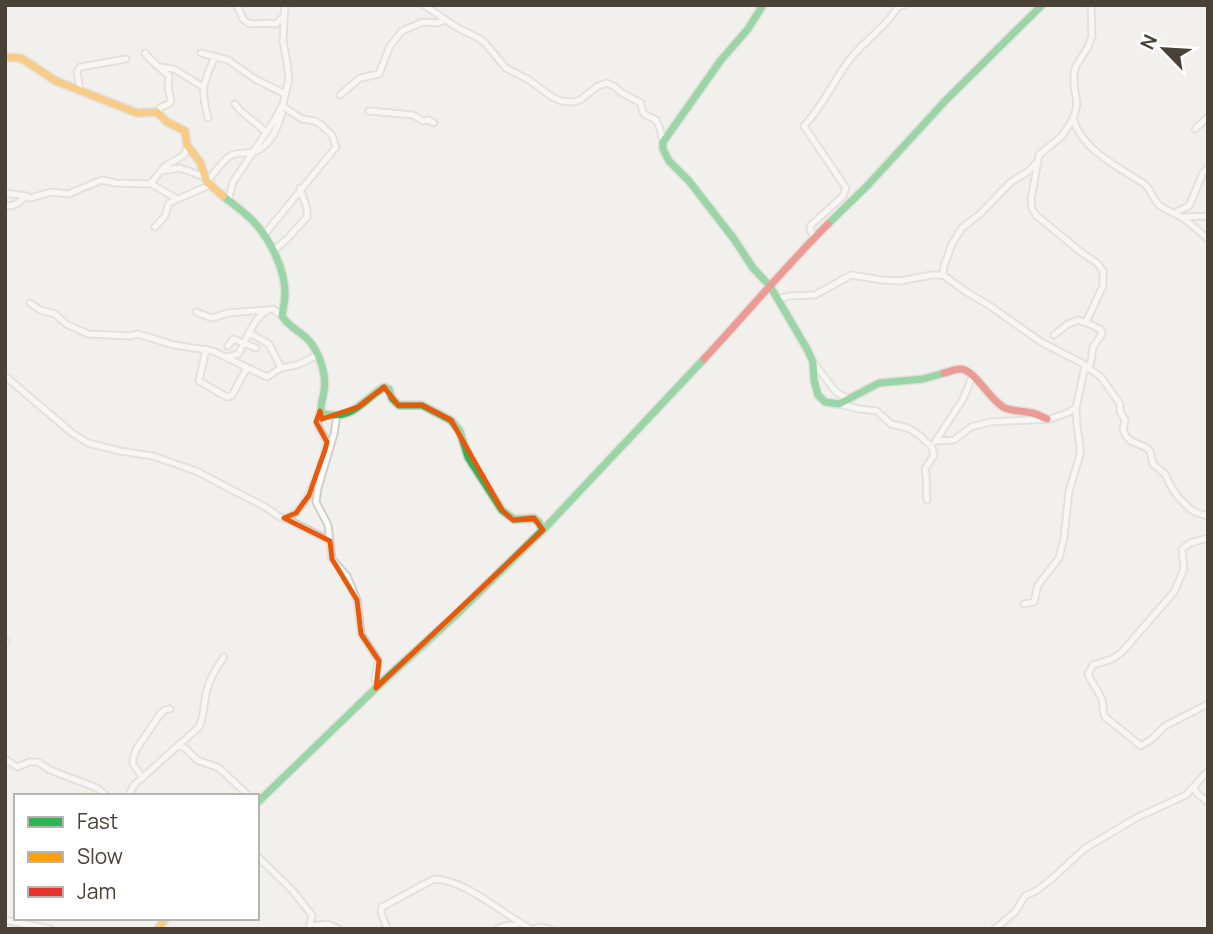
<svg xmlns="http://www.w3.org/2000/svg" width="1213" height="934" font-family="Manrope,sans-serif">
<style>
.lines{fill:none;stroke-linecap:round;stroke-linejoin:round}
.street-casing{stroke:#d0cec9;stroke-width:9}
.fast-casing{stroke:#d2cdc2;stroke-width:10}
.slow-casing{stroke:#d2cdc2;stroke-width:10}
.jam-casing{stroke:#d2cdc2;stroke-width:10}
.street{stroke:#fdfdfc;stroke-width:5}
.fast{stroke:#30b455;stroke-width:7}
.slow{stroke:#ff9f0a;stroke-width:7}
.jam{stroke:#e5322d;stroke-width:7}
.marked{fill:none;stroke:#e8590c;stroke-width:5;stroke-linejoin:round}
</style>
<rect width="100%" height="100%" fill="#f2f0ec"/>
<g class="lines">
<defs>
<path id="street" d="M235,5L239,9L243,19L248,23L254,24L264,23L276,24L284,16
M424,5L456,27L480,39L485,43L506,68L529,80L552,97L561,101L573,102L580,100L598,86L607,83L615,87L622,93L641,103C643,118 644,113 656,120L660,129L663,142
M145,53L153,62L169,76L168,87L171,101L169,104L161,107L158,113
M201,53L228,60L255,79L285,94
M160,67L174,69L203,87
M80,90L77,72L80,67L126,59
M340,95L360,78L379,74L390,46L402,31L423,22L438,23L444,20
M235,104C239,112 258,123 266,133
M369,111L413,115L423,121L428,120L434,123
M208,118C200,87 203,85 215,56
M1073,118C1080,148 1119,168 1143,183C1151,188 1152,198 1159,205C1167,211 1175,213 1183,218C1191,224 1200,232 1208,239
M1195,129L1208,117
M161,171L180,168L205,177
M207,182C214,174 221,162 230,156C237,152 245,154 252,152C269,149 278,127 282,113
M150,183L177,199
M5,193L27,196
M228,201L233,182L274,121L283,104L289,79L287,62L283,41L285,5
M5,205L11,206L16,204L27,196L30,198L52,192L68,194L102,180L116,183L148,184L152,182L164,167L184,155L188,146
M1174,213L1189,206L1203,173L1208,168
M1183,217L1208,216
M155,227L165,216L169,203L210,185
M264,235L336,147L332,135L320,124L315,121L302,119L282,106
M815,237L811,232L810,226L843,196L846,188L804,126C823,106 834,80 850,59C865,40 886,27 898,7L905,5
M273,251L287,239L307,217V209L300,188
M943,275L944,266L952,244L962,228L980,214L1011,182L1029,171L1036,163
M778,299L789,296L815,295L851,275L882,280L899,281L932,275H943L965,291L990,306L1041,342L1082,363L1101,377L1120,404V411L1125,420L1123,430L1126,436L1131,441L1145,447L1150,451L1153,464L1166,475L1169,483L1178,497L1190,509L1197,513L1208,516
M30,303L40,310L55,314L66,324L88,334L130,336L138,334L174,345L213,351L267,377L281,368L297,365L316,356
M196,312L212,318L228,313L266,310
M1086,322L1103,286V271L1097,263L1082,253L1037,216L1032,209L1031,200L1039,155L1062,136L1070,124L1075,113L1077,104L1074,85V73L1076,66L1088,47L1092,36L1091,5
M249,333L269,344L281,368
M1054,335L1068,324L1078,320L1092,325L1101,330L1102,334L1093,347L1091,361L1088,369
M228,346L233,339L256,348
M206,349L199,381L225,396L228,397L232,395L247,368
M227,357L238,354C247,340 255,311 273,309L282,316
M813,362L836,392L848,399
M5,376L72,433L88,443L120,451L153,456L196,471L267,508L278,516L289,520L330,541
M839,404L859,409L877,411L891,424L908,428L919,435L932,447L934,455L925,469C928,480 925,490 927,500
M337,415L334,434L318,488L316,502L328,525L332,559L347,576L357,600L361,634L378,660L375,679L376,688
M937,441L954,440L971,427L990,422L1050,419L1067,413L1076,408
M935,442L963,399L973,375
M284,518C306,516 324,460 327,441C320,430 314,423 320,411
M1208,538L1190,543L1182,549L1184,569L1174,592L1122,652L1112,659L1093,665L1088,674C1092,684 1099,691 1102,700C1104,706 1102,711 1105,717L1141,746L1152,739L1165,726L1208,704
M1024,604L1034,602L1038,585L1059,558L1064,538L1069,491L1080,455V446L1077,426L1076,408L1085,366
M5,641L6,642
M178,745L186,749L197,760L219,768L249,796
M5,759L17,767L30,762H38L50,770L97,788L107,796
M143,778L133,764V758L137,748L161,713L165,710L170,709
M1193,788L1199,795L1208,802
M128,796L134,785L199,727C204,716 204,705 206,693C209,680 216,668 224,657
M257,856L292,890L312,915L309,929
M5,920L50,929
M310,926L327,924L339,929
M387,929L381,912L382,907L434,879C467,880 502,914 531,929
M497,929L504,926L519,924
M534,929L540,927L550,929
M995,929L1015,912L1025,896L1036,891L1054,877L1084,849L1136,818L1186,795L1208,771"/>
<path id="fast" d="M763,5L748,29L721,60L663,142V149L669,161L689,181L734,239L753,268L770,286L807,349L813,362L814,380L818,395L825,402L839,404L879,383L923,379L944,373
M223,196C233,204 243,211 252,220C270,238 285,269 285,294C285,301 283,309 282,316C290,329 302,331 311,343C320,355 327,376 324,391C323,399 320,405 321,413C352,422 362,400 384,387L389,389L392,398L399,405H422L451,420L460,431L468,457L502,510L514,519L534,518L539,522L543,530
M828,224L868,185L946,100L1042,5
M257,803L376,688L455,616L543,530L704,359"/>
<path id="slow" d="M5,57L21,58L56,81L137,113L157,112L167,122L185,131L187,145L200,162L207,182L223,196
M158,929L166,918"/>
<path id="jam" d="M704,359C746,314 785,267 828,224
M944,373C949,372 955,369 960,369C975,369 990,401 1005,408C1013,411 1023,411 1032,413C1037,414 1042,417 1047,419"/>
</defs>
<!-- street casing -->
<use href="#street" class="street-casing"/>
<!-- fast casing -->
<use href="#fast" class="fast-casing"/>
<!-- slow casing -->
<use href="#slow" class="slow-casing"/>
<!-- jam casing -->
<use href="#jam" class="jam-casing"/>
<!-- street -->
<use href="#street" class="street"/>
<!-- fast -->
<use href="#fast" class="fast"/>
<!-- slow -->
<use href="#slow" class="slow"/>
<!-- jam -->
<use href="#jam" class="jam"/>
</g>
<!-- marked area -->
<path d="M0 0H1213V934H0ZM384,387L398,405H422L451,420L502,510L513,520L534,518L543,530L376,688L379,661L361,634L357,600L332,559L330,541L284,518L296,513L309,495L325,450L327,442L316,422L320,411L322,419L358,407Z" fill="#f2f0ec" fill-opacity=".55" fill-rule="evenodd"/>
<path class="marked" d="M384,387L398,405H422L451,420L502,510L513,520L534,518L543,530L376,688L379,661L361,634L357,600L332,559L330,541L284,518L296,513L309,495L325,450L327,442L316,422L320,411L322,419L358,407Z"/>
<!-- border -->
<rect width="1213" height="934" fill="none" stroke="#4a4236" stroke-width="14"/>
<!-- legend -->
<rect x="14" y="794" width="245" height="126" fill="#ffffff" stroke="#b7b3af" stroke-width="2"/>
<rect x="28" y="817" width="35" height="10" fill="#30b455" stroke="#b7b3af" stroke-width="2"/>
<text x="77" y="829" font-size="21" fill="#4a4236">Fast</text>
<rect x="28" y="852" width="35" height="10" fill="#ff9f0a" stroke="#b7b3af" stroke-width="2"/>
<text x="77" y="864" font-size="21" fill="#4a4236">Slow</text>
<rect x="28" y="887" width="35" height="10" fill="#e5322d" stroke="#b7b3af" stroke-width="2"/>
<text x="77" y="899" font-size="21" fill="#4a4236">Jam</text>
<!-- north arrow -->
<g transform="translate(1164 49) rotate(295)" stroke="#ffffff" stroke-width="5" paint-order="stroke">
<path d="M0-5L12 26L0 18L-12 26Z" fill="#4a4236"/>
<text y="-10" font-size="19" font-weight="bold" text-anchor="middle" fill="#4a4236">N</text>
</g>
</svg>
